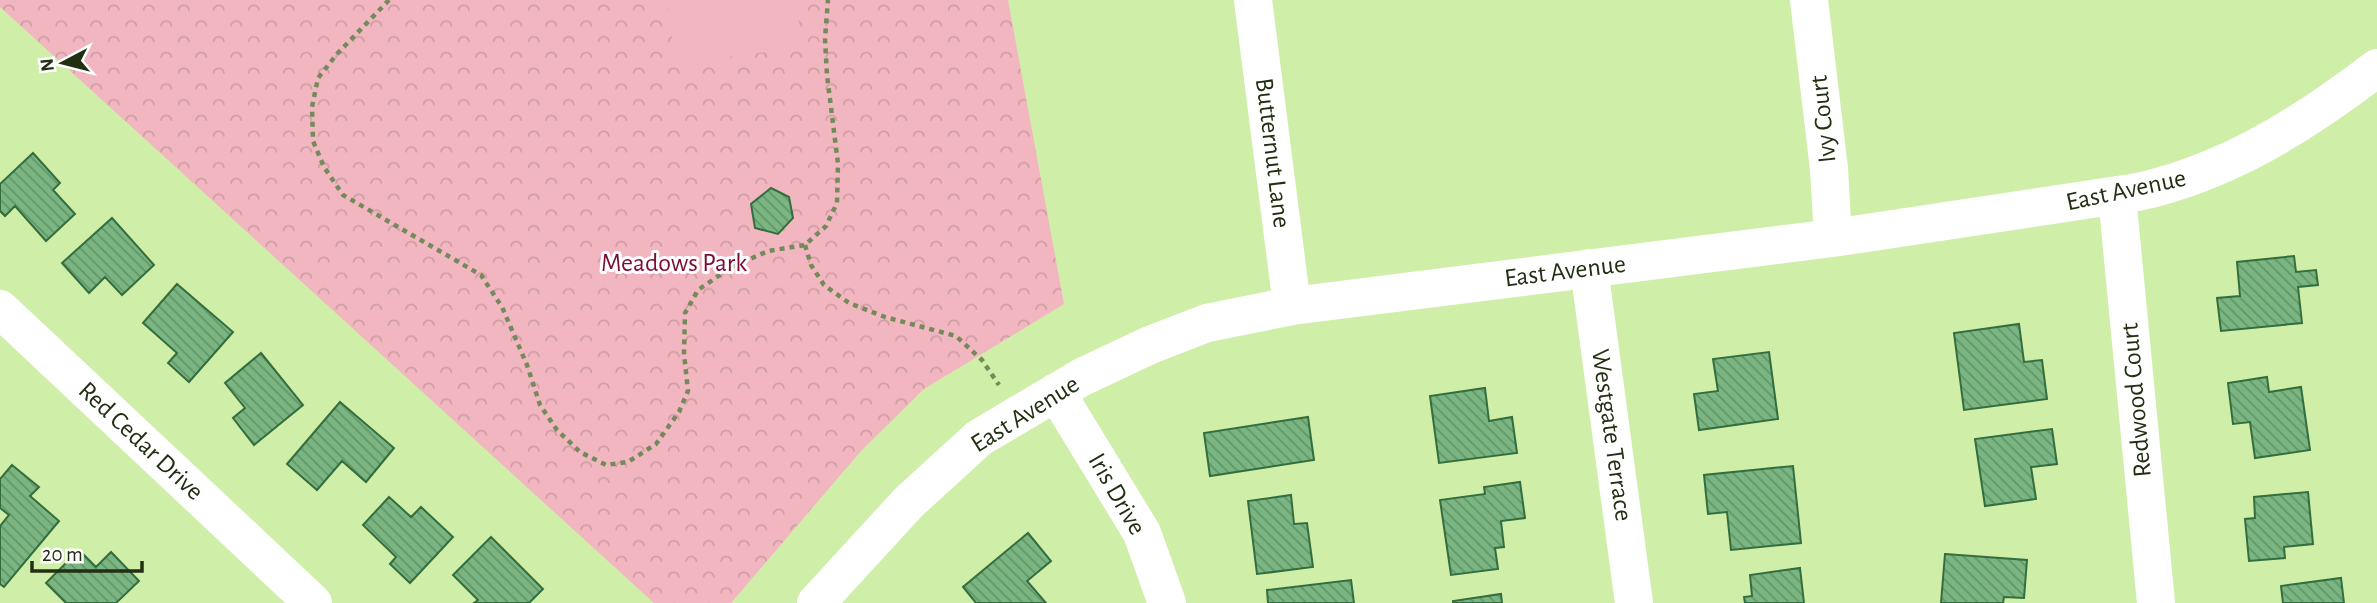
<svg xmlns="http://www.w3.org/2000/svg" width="2377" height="603" font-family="'Alegreya Sans',sans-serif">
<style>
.park{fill:url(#park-crowns)}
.pitch{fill:#f2b6c0}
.building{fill:url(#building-back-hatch);stroke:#346e3e;stroke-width:2}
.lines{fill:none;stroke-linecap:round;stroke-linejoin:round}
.path{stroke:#758a5a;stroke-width:4.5;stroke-dasharray:5 5;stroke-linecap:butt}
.minor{stroke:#fff;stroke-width:38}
.labels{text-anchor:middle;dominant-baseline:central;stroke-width:6;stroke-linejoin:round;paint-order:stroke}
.street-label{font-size:26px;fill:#232f13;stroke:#fff}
.park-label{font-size:26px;fill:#7d0b35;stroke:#fff}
</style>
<defs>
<pattern id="park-crowns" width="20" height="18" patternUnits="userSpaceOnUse" patternTransform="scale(1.75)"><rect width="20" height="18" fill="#f2b6c0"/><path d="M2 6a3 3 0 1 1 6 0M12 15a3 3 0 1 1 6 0" fill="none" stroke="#cf9da4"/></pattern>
<pattern id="building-back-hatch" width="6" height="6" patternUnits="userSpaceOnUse" patternTransform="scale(1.75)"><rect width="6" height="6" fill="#7ab682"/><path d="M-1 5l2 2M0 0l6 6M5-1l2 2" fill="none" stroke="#649469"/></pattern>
</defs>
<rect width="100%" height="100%" fill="#cfeea8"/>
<!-- park -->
<path class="park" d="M0,0H1008L1064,304L924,389L861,451L731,603H654L0,7Z"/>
<!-- pitch -->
<path class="pitch" d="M667,0H796L802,47L676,64Z"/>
<!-- building -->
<path class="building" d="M33,153L60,183L53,190L75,214L46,241L15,206L5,216L0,211V184Z
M771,188L789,197L793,218L778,234L755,228L751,204Z
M112,218L154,265L122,295L105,277L89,293L62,263Z
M2294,256L2296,272L2316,270L2318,285L2298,287L2302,323L2221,331L2217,298L2240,296L2237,262Z
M177,284L233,332L189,382L168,363L177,353L143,323Z
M2019,324L2024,362L2042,360L2047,399L1964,410L1954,333Z
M1769,352L1778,419L1699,430L1694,394L1718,391L1713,359Z
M261,353L303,405L254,445L233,418L245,408L225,383Z
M2267,377L2269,392L2301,387L2310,450L2255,458L2250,422L2233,424L2228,383Z
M1485,388L1489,421L1512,417L1517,453L1439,463L1430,396Z
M340,402L394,448L366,482L342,461L317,490L287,464Z
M1308,417L1314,460L1210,476L1204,433Z
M2052,429L2057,464L2031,467L2036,499L1985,506L1975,439Z
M12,465L39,487L30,496L59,521L4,587L0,584V526L9,515L0,508V479Z
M1793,466L1801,543L1731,550L1727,512L1708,514L1704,475Z
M1520,482L1525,518L1501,521L1504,547L1495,548L1498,569L1451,575L1440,500L1485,494L1484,487Z
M2308,492L2313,544L2284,547L2285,558L2249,561L2245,519L2255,518L2254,497Z
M1291,495L1294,524L1307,523L1313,567L1257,574L1248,501Z
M389,497L411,517L421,507L453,537L410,583L390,564L396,557L363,525Z
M1028,533L1051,561L1027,581L1046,603H976L963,587Z
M491,537L543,589L529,603H474L478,600L453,575Z
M79,550L96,567L111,552L139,581L116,603H66L46,583Z
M1945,554L2027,560L2024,598L2004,597L2003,603H1941Z
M1800,568L1804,603H1745L1744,597L1752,596L1750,575Z
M2341,578L2344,603H2283L2281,586Z
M1351,580L1354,603H1268L1267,590Z
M1501,594L1502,603H1453V601Z"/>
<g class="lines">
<!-- path -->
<path class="path" d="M389,0L337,54L318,78L312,107L313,141L324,167L343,195L481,275L502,307L527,365L540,405L557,430L580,452L606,465L628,462L656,444L679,412L688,391L684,354L685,313L698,290L730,268L768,251L805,245L826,226L837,203L838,164L827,75L825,39L828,0
M805,245L811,265L824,285L849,303L885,317L956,336L982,360L999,385"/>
<!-- minor -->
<path class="minor" d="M1253,0L1292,306
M1809,0L1829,169L1833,238
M2117,196L2156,603
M1589,268L1634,603
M0,309L313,603
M1056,392L1142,533L1167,603
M816,603L909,502L979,438L1082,377L1150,345L1207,323L1292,306L1833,238L2138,192C2228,172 2304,124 2377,68"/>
</g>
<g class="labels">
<!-- street labels -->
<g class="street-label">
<text transform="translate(1823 119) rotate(-96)">Ivy Court</text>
<text transform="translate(1273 153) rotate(83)">Butternut Lane</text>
<text transform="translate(2126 190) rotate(-12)">East Avenue</text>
<text transform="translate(1565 271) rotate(-7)">East Avenue</text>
<text transform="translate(2136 400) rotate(-95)">Redwood Court</text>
<text transform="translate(1025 414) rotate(-32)">East Avenue</text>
<text transform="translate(1612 435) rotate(82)">Westgate Terrace</text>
<text transform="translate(141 441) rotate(43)">Red Cedar Drive</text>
<text transform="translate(1117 494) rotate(60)">Iris Drive</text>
</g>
<!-- park labels -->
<g class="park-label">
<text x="674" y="263">Meadows Park</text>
</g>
</g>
<!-- north arrow -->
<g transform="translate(63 63) rotate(263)" stroke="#ffffff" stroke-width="5" paint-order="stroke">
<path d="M0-5L12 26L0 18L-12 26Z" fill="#232f13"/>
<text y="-10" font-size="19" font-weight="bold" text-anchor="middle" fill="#232f13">N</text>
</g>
<!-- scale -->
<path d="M32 561v10h110v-10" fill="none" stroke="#232f13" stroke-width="3.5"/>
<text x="42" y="561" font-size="21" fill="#232f13" stroke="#ffffff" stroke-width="5" paint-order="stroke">20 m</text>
</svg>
